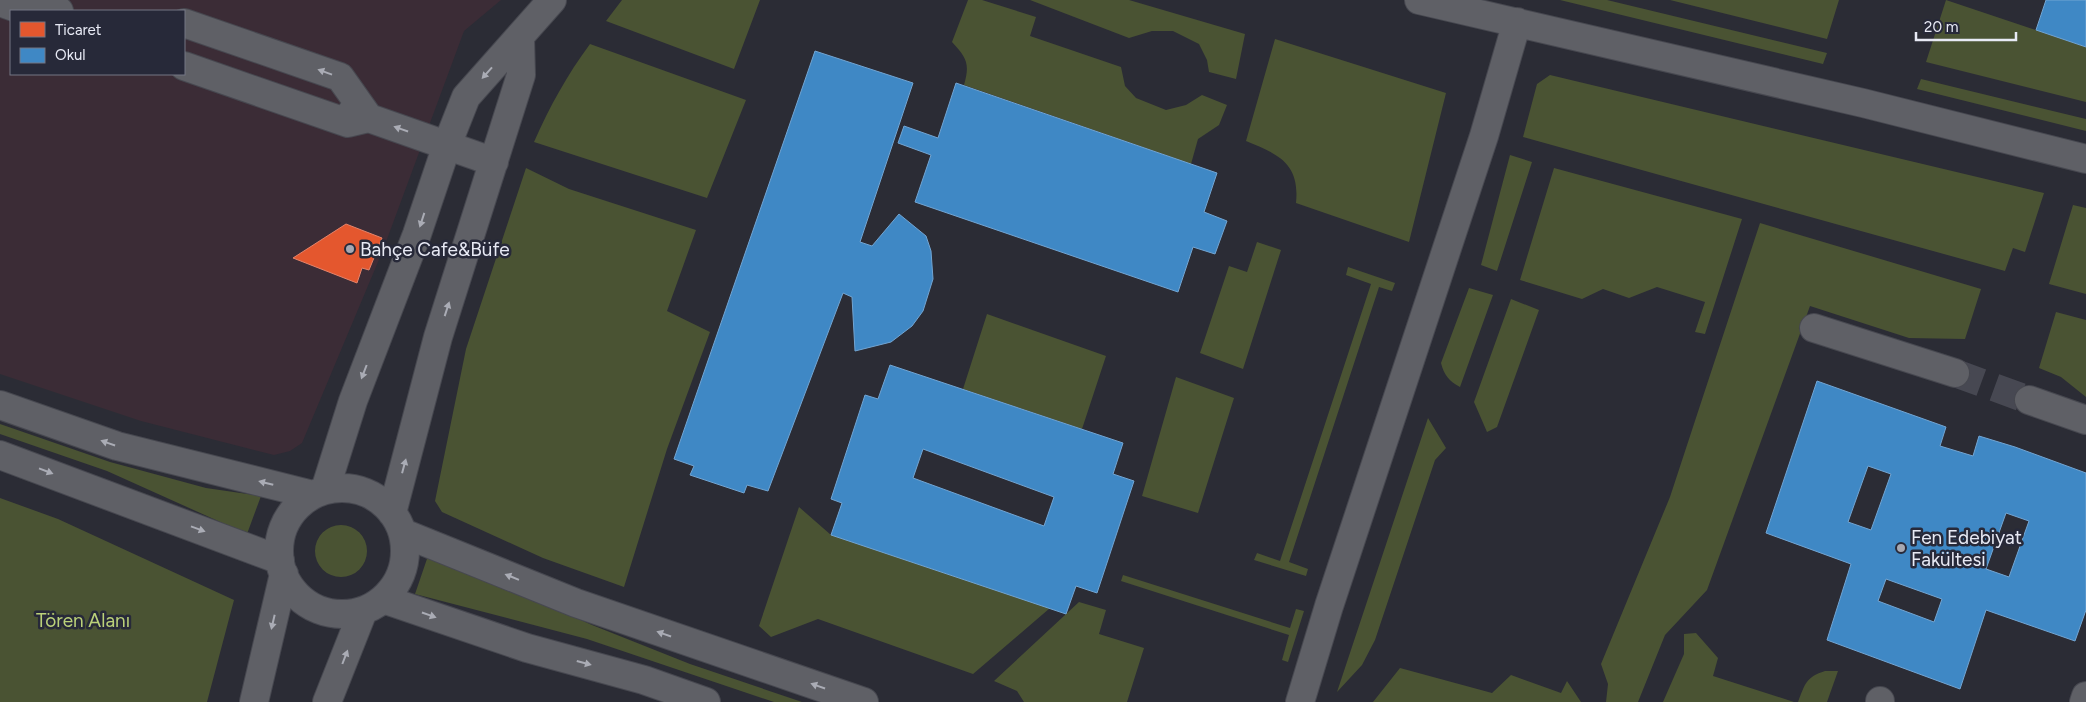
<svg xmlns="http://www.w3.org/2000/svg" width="2086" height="702" font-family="Figtree,sans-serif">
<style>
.medical{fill:#3b2c36;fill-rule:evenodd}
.green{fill:#4a5333}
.shops{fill:#e4572e;stroke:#e5836a}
.schools{fill:#3f88c5;stroke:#72a5d3;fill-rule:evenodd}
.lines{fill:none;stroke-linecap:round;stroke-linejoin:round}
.minor-tunnel{stroke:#474852;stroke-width:28;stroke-dasharray:28 14;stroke-linecap:butt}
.minor-casing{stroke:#474850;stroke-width:30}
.minor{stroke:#5f6066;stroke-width:28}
.oneway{fill:#aaacb5}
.poi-dot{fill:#a6a8b2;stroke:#272939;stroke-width:2}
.labels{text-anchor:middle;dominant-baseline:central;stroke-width:5;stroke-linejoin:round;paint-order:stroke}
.poi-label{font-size:19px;fill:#e8eaf5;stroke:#272939;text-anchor:start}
.park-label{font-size:19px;fill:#bbd179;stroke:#272939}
</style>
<rect width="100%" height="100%" fill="#2b2c35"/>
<!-- medical -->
<path class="medical" d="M0,0H501L464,31L383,250L302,443L290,451L274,455L141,421L0,374ZM11,11H184V74H11Z"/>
<!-- green -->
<path class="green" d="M622,0H760L734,69L606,21Z
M968,0H982L1036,17L1030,36L1121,67L1125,86L1136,98L1166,110L1186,105L1202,95L1227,105L1219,125L1198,139L1191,164L964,85C970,64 967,58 952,42Z
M1030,0H1129L1245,34L1236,79L1209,72L1207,60L1199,44L1173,31H1152L1129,38Z
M1560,0H1607L1827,53L1823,64Z
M1670,0H1839L1827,39Z
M1946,0L2086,47V102L1926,62Z
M1275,39L1446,93L1409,242L1296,203C1300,163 1278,154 1246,141Z
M590,44L746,100L707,198L534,142C550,106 567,75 590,44Z
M1550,75L2044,193L2025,252L2013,248L2005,271L1523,137L1537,84Z
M1921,79L2086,119V131L1917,89Z
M1510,155L1532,162L1497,271L1481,265Z
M526,168L569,189L696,230L667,311L710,332L667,449L624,587L543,558L442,512L435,501L466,349Z
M1554,168L1742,219L1705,334L1695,332L1705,302L1657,287L1629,298L1603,289L1582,299L1520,280Z
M2073,205L2086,208V294L2049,284Z
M1760,223L1981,289L1965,339L1909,338L1810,306L1707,590L1665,635L1638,702H1606L1608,684L1601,664L1670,497Z
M1257,242L1281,250L1243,369L1200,353L1229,266L1247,272Z
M1348,267L1395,283L1392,291L1379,287L1289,562L1308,569L1306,576L1254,560L1257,553L1280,561L1371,284L1346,275Z
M1469,288L1493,295L1460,387C1449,381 1444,375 1441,363Z
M1511,299L1539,310L1497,427L1487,432L1474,402Z
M2056,312L2086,320V397L2061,377L2039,368Z
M987,314L1106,356L1082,429L963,389Z
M1176,377L1234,398L1198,513L1142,496Z
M1428,418L1446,448L1435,460L1375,640L1362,665L1337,692Z
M0,424L110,462L206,488L261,496L247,534L107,471L0,434Z
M0,498L58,519L234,600L207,702H0Z
M799,507L831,535L1050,608L973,674L818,619L771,637L759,626Z
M315 551a26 26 0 1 1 52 0a26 26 0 1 1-52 0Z
M429,553L592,625L690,664L802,702H774L587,639L415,594Z
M1123,575L1290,628L1296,609L1304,611L1288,662L1282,660L1289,635L1121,581Z
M1079,602L1106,610L1099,634L1144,648L1127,702H1024L1017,691L994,681Z
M1696,633L1718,658L1713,676L1794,702H1663L1684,654V634Z
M1400,668L1492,693L1511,675L1561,693L1567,681L1581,702H1373Z
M1825,671H1838L1827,702H1798C1805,684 1806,677 1825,671Z"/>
<!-- shops -->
<path class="shops" d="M346,224L382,238L369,270L362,268L357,283L293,258Z"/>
<!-- schools -->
<path class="schools" d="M2046,0H2086V47L2036,30Z
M815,51L913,83L860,242L872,246L899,214L926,236L931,251L933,279L923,311L912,326L891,342L855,351L852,297L843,293L768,491L747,485L744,493L690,475L694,466L674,459Z
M956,83L1217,173L1204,212L1227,221L1215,254L1193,247L1178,292L915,202L931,155L898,143L904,126L938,138Z
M890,365L1123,443L1113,474L1134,481L1097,593L1076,586L1066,614L831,535L842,503L831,499L865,395L878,399ZM923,449L1054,497L1044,526L913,478Z
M1817,381L1946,427L1940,446L1973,456L1979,436L2015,447L2086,473V610L2075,641L1986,610L1960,689L1827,640L1851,564L1766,533ZM1868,466L1891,474L1871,530L1848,522ZM2006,513L2029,521L2009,577L1986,569ZM1886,579L1942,599L1934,622L1878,601Z"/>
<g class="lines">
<!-- minor-tunnel -->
<path class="minor-tunnel" d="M1955,373L2029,400"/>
<defs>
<path id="minor" d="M27,0L59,11
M1419,0L1863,103L2086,159
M0,2L25,11
M184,23L340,77L369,118L348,123L184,66
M352,112L494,162
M1814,328L1955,373
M2029,400L2086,420
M0,405L117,446L313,495
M0,455L280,560
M279 551a63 63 0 1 1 126 0a63 63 0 1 1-126 0Z
M325,490L353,401L417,234L447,145L466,97L552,0
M392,513L438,337L521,75L520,37
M403,533L576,603L864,702
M383,599L527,648L644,680L706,702
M254,702L284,574
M327,702L363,611
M1300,702L1329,606L1484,136L1517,22
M1880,702V701
M2084,702L2086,696"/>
</defs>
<!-- minor casing -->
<use href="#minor" class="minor-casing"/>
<!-- minor -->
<use href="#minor" class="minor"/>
</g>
<!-- one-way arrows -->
<defs><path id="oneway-solid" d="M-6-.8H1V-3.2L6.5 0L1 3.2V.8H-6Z" transform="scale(1.25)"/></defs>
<g class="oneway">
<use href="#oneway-solid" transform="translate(325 72) rotate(-160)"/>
<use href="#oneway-solid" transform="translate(487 73) rotate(132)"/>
<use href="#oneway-solid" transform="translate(401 129) rotate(-161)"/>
<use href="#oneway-solid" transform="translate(422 220) rotate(108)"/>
<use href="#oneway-solid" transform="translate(447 309) rotate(-72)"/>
<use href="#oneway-solid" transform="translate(364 372) rotate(111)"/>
<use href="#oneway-solid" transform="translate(108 443) rotate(-161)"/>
<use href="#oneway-solid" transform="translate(404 466) rotate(-75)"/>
<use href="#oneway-solid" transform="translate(46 471) rotate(21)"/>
<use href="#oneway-solid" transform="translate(266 483) rotate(-166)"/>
<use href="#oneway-solid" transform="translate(198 529) rotate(20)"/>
<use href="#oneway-solid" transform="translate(512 577) rotate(-158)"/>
<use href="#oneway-solid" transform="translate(429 615) rotate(19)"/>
<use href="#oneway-solid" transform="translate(273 622) rotate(103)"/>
<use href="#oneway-solid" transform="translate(664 634) rotate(-161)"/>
<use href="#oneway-solid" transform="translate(345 657) rotate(-69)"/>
<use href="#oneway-solid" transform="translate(584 663) rotate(15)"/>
<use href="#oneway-solid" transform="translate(818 686) rotate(-161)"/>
</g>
<!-- markers -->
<g class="poi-dot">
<circle cx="350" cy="249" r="5"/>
<circle cx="1901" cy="548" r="5"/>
</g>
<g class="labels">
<!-- poi labels -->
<g class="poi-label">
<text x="360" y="249">Bahçe Cafe&amp;Büfe</text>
<text x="1911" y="537">Fen Edebiyat<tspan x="1911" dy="22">Fakültesi</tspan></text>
</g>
<!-- park labels -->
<g class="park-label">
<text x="83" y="620">Tören Alanı</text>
</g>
</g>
<!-- legend -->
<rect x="10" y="10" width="175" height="65" fill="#272939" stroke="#747684"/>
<rect x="20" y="22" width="25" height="15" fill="#e4572e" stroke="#747684"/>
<text x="55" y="35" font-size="15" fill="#e8eaf5">Ticaret</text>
<rect x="20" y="48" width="25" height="15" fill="#3f88c5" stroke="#747684"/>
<text x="55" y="60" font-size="15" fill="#e8eaf5">Okul</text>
<!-- scale -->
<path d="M1916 32v8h100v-8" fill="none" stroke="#e8eaf5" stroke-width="2.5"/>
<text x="1924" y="32" font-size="15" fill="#e8eaf5" stroke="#272939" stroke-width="4" paint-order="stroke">20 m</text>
</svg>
